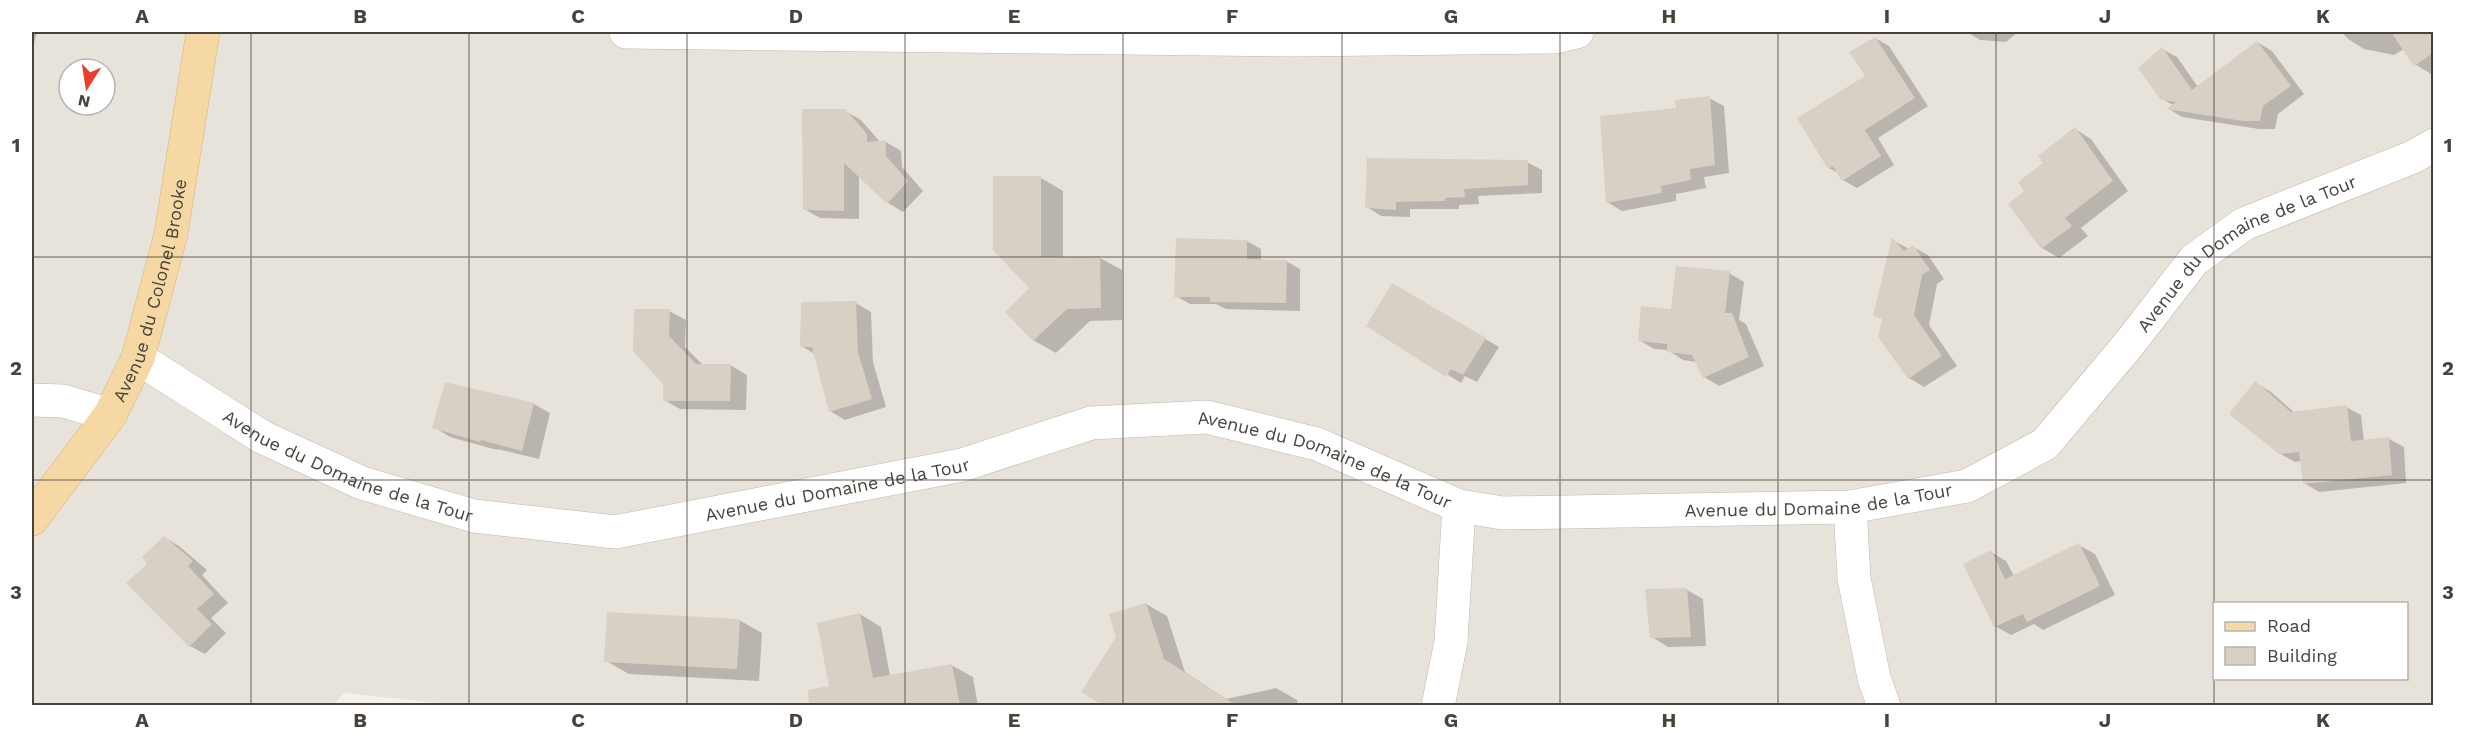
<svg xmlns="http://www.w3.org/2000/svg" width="2465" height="737" font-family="'Work Sans',sans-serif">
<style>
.residential{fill:#e8e3da;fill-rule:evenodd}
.shadow{fill:#0003}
.building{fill:#d8cfc5}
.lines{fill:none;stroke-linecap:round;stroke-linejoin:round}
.minor-casing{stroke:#bfb8af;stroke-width:34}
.major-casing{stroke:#dab474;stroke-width:34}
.minor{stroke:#fff;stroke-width:33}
.major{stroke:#f6d8a4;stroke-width:33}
.grid{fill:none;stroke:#48423a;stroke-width:1.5;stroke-opacity:0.55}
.labels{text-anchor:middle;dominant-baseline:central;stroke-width:5;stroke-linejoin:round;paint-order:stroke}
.street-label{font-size:18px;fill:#48423a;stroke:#fff}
.neatline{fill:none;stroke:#48423a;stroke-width:2}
.grid-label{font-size:20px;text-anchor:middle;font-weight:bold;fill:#48423a}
</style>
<rect width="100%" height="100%" fill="#f4f1ec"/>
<!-- residential -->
<path class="residential" d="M32,32H2433V705L468,706L344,693L332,706L32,705ZM69,69H105V105H69ZM2214,604H2406V678H2214Z"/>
<!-- shadow -->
<path class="shadow" d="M32,32H37L32,51Z
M1967,32H2018L2006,42L1980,40Z
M2342,32H2434V73L2431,74L2416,65L2404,49L2394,55L2364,49L2348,39Z
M1875,38L1889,46L1928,106L1878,138L1894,165L1857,188L1843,180L1838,173L1829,168L1867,77Z
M2257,42L2272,51L2304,94L2278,114L2275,129H2259L2182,117L2169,109L2173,105L2162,99V49L2177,57L2198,87Z
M1709,98L1724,106L1729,173L1704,177L1706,188L1676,194V201L1622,211L1607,202L1677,110Z
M845,111L861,120L881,143L886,142L901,151L902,167L923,191L903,212L888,203L859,176V219L820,218L804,209Z
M2075,129L2091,139L2128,191L2081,228L2088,236L2059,258L2042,248L2010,204L2026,191Z
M1527,162L1542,170V193L1478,196L1479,204L1459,205V209H1410V217L1381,216L1367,207Z
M1041,178L1063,191V258H1100L1122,270V320L1090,321L1056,353L1033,340L1032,288Z
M1177,240L1247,241L1261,249V261H1286L1300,269V311L1226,309L1216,304H1190L1176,296Z
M1893,240L1909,249L1913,247L1928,255L1944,279L1937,284L1929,325L1957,366L1924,387L1909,378Z
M1729,273L1744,282L1739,320L1746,324L1764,366L1719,386L1704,377L1697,362L1683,360L1668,350L1654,349L1639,340L1672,310Z
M1392,285L1499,347L1477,382L1465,376L1461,383L1368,325Z
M856,303L871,312L873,362L886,407L845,420L830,411L815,354L801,346Z
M669,311L686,320L685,347L703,365H730L747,375L746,410L680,409L664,400Z
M2256,383L2271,392L2295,413L2346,407L2361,415L2364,441L2389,439L2404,447L2406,483L2319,492L2304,483L2302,461L2295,462L2279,453Z
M534,404L550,413L539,459L497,449V450L450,437L434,427Z
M164,537L179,546L207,570L202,575L228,603L211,618L226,633L205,654L190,646Z
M2079,545L2095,554L2115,595L2043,630L2034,624L2011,635L1995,626L1991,552L2006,561L2014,576Z
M1687,590L1703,599L1706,646L1668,647L1652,637Z
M1146,604L1167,616L1185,672L1226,699L1276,688L1297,700L1298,706H1105L1083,691Z
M860,614L881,627L890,676L951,665L973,677L978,706L834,705Z
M739,620L762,633L759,681L629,674L606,661Z"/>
<!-- building -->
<path class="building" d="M2391,32H2433V53L2414,66Z
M1875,37L1915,98L1865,130L1881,156L1842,181L1833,166L1828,169L1797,118L1865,76L1849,52Z
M2257,41L2291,86L2263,106L2260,121H2243L2166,109L2176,102L2161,100L2138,68L2162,47L2192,90Z
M1710,96L1715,165L1690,169L1691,180L1661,186L1662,193L1606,203L1600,116L1676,108L1675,100Z
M802,109H845L867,134V142L886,140V156L908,181L887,204L844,163V211L803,210Z
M2075,127L2113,181L2065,218L2072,226L2041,249L2008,204L2024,191L2018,182L2043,163L2038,156Z
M1367,158L1528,160V185L1464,189L1465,197L1445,198V201L1396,202V210L1365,208Z
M993,176H1041V257L1100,256L1101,308L1067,309L1033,341L1005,312L1029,288L993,250Z
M1892,237L1904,251L1913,245L1930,270L1922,275L1914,315L1942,356L1908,379L1878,337L1882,319L1873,316Z
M1176,238L1247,240V259L1287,260L1286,303L1210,302V297H1174Z
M1676,266L1730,271L1725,313H1732L1749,357L1703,378L1692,355L1667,352V344L1638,341L1641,306L1671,309Z
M1392,283L1486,338L1463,375L1451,369L1446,377L1366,326Z
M856,301L858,352L872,399L829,412L812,347H800L801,302Z
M634,309H670L669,336L696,364H731L730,401H663V384L633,351Z
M2255,381L2291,412L2347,405L2351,441L2389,437L2392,475L2303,484L2299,452L2279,454L2229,414Z
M445,382L534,403L522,451L481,440L480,442L432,428Z
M164,536L193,561L188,566L214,594L197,609L212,624L189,647L126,583L147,564L142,557Z
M2079,543L2100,586L2027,622L2023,614L1994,627L1963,564L1991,550L2005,579Z
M1687,588L1691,637L1650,638L1645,589Z
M1146,603L1164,659L1236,705H1102L1081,692L1116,637L1109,614Z
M607,612L740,619L737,669L604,662Z
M860,613L873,678L952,664L960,705H809L808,690L829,686L817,623Z"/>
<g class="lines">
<defs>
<g id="minor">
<path d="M626,32L1295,40L1555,37L1577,32"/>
<path id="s1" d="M138,358L262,437L362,483L474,516L615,532L962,465L1091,423L1207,417L1317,444L1459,506L1503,513L1850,507L1967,486L2045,444L2129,344L2194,260L2244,224L2413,157L2434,145"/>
<path d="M32,400L63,401L110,415"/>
<path d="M1850,507L1854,578L1874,678L1884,706"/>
<path d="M1438,706L1451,642L1459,506"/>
</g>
<g id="major">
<path id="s2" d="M32,519L110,415L138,358L171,234L203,32"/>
</g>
</defs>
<!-- minor casing -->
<use href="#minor" class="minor-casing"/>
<!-- major casing -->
<use href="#major" class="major-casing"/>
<!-- minor -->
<use href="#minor" class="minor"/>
<!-- major -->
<use href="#major" class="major"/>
</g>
<!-- grid -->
<path class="grid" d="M251,32V706M469,32V706M687,32V706M905,32V706M1123,32V706M1342,32V706M1560,32V706M1778,32V706M1996,32V706M2214,32V706M32,257H2434M32,480H2434"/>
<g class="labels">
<!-- street labels -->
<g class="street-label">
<text stroke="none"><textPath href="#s1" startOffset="2272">Avenue du Domaine de la Tour</textPath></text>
<text stroke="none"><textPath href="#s2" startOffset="262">Avenue du Colonel Brooke</textPath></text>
<text stroke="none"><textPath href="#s1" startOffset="238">Avenue du Domaine de la Tour</textPath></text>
<text stroke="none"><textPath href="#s1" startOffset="1246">Avenue du Domaine de la Tour</textPath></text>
<text stroke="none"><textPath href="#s1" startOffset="742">Avenue du Domaine de la Tour</textPath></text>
<text stroke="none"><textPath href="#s1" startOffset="1750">Avenue du Domaine de la Tour</textPath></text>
</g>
</g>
<!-- border -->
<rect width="2465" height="737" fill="none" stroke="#ffffff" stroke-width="66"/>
<!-- legend -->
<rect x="2213" y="602" width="195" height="78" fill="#ffffff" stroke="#b6b3b0" stroke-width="1.5"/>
<rect x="2225" y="622" width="30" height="9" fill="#f6d8a4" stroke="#b6b3b0" stroke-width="1.5"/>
<text x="2267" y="632" font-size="18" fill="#48423a">Road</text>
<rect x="2225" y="647" width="30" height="18" fill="#d8cfc5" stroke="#b6b3b0" stroke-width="1.5"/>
<text x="2267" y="662" font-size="18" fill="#48423a">Building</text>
<!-- north arrow -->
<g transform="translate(87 87) rotate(192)"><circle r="28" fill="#ffffff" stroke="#b6b3b0" stroke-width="1.5"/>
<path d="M0-4.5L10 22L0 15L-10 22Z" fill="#e73e30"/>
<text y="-9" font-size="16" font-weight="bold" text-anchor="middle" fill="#48423a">N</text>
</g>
<rect x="33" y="33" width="2399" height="671" class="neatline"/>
<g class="grid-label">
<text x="142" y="23">A</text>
<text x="360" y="23">B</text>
<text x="578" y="23">C</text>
<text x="796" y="23">D</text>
<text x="1014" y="23">E</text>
<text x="1232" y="23">F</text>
<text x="1451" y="23">G</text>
<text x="1669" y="23">H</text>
<text x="1887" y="23">I</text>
<text x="2105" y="23">J</text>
<text x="2323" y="23">K</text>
<text x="16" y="152">1</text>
<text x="2448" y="152">1</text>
<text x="16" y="375">2</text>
<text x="2448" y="375">2</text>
<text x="16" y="599">3</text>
<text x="2448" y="599">3</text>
<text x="142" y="727">A</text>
<text x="360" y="727">B</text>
<text x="578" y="727">C</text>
<text x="796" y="727">D</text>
<text x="1014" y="727">E</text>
<text x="1232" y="727">F</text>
<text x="1451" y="727">G</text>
<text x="1669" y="727">H</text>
<text x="1887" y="727">I</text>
<text x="2105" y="727">J</text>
<text x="2323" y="727">K</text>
</g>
</svg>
